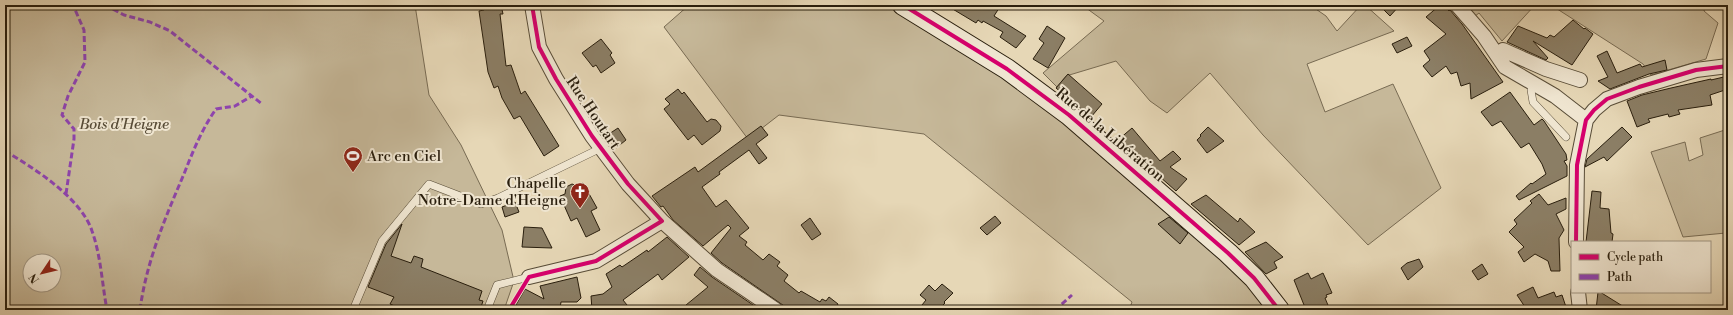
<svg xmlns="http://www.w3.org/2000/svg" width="1733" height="315" font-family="'Libre Bodoni',serif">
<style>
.green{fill:#c6b899;stroke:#786b53;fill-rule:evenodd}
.building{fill:#8b7e65;stroke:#291e0d}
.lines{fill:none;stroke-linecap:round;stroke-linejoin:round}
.lane-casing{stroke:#584c37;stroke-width:8}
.street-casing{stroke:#584c37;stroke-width:16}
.secondary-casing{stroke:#291e0d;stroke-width:22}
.lane{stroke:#efe5d0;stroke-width:7}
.street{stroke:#efe5d0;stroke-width:14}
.secondary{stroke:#efe5d0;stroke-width:20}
.quiet{stroke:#8e44ad;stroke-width:3;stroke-dasharray:6 3;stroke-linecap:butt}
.cycleway-casing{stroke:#efe5d0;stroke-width:6}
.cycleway{stroke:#d6006c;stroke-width:4}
.labels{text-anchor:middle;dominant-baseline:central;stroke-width:4;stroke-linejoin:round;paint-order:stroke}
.street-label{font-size:15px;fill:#291e0d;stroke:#efe5d0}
.park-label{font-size:15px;font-style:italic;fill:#584c37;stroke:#efe5d0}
.poi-label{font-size:15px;fill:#291e0d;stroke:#efe5d0;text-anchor:start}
</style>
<rect width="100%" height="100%" fill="#e6d7b6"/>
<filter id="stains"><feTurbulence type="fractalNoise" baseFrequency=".005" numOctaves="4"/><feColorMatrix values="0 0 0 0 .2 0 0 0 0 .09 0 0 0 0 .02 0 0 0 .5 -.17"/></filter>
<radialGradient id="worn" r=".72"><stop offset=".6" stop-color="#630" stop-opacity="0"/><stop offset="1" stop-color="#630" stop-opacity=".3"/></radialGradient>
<!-- green -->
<path class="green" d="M5,5H415L429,95L461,145L502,230L514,281L504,310H5ZM30,261H54V285H30Z
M689,5H903L1007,69L1279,310H1129L1132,302L924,134L779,115L748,139L664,27Z
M1082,5H1310L1326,16L1337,31L1361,5H1365L1394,31L1307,64L1325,112L1393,84L1441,188L1368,245L1263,135L1210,73L1167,113L1150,101L1116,61L1066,76L1057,87L1043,73L1104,21Z
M1457,5H1535L1502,41L1479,13L1470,20Z
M1551,5H1705L1704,11L1718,23L1706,59L1651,75L1643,64Z
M1728,129V294L1725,291L1726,233L1683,237L1651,152L1685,142L1689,161L1703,155L1700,138Z"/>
<!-- building -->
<path class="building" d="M483,5H501L503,14H500L506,66L511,65L521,94L525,91L559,146L544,156L520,116L514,119L502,98L498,86L494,88L488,72L479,11L484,10Z
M946,5H1001L994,16L1026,36L1016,48L1000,37L1003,32L983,21L982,23L978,20L976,23Z
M1379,5H1400L1390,16Z
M1440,5H1443L1449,11L1450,10L1462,24L1503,82L1471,99L1470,83L1461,86L1457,72L1451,74L1446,66L1432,77L1423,66L1430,60L1424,51L1446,34L1426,17Z
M1573,20L1584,29L1585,28L1593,34L1572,65L1533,41L1548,58L1546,60L1507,42L1518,26L1547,38L1550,35L1554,37Z
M1047,26L1065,38L1048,68L1033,59L1044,43L1039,39Z
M1407,37L1412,46L1397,53L1392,44Z
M601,39L612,53L610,55L615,63L601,73L596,65L593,67L582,53Z
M1607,51L1617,73L1640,64L1642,67L1665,60L1667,70L1649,74L1610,89L1598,81L1608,77L1597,56Z
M1068,74L1102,104L1091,117L1056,88Z
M1728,76V89L1710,95L1712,105L1678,110L1680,114L1669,117L1668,114L1648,119L1650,122L1637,127L1627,101L1642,95L1671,88L1711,79V80Z
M678,89L682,94L684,92L707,122L711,119L716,120L721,126L720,131L702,145L694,135L688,140L664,109L670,104L665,99Z
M1510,92L1534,125L1542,119L1544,121L1566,154L1567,160L1564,161L1567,166V176L1519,200L1516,196L1531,183L1532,184L1546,174L1542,164L1529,143L1521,148L1501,121L1492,126L1481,112Z
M761,126L768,135L756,144L767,158L759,164L749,150L719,172L720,174L702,187L716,207L726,200L749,228L739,236L747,242L745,245L763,260L769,254L780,262L777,266L788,275L784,281L799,293L801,291L820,302L822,299L826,301L829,297L838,304L837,306L846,310H790L722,263L711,253L731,228L728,225L703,246L673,220L663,206L661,207L652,196L695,167L698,172Z
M1208,127L1224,141L1207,153L1197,140L1201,136L1200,135Z
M1622,127L1632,137L1607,161L1604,157L1585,167L1587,159Z
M618,128L626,140L616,148L606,136Z
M1132,128L1160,161L1173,151L1181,159L1170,167L1187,179L1176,191L1118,140Z
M583,183L597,208L591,211L600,230L586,237L577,218L571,221L560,196L565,194L566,187L572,184L578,186Z
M1592,191L1601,192L1600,208L1609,209L1611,233L1613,234L1612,242H1586Z
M1539,194L1548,205L1566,198V209L1556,214L1564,230L1559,238L1560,271H1551L1548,261L1535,254L1524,262L1518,252L1524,247L1509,232L1517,224L1514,220L1532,203L1530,201Z
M1206,195L1238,222L1240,218L1255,232L1239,245L1191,204Z
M515,202L519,212L505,217L502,207Z
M995,216L1001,223L987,235L980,228Z
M1169,217L1188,233L1180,244L1158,224Z
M810,218L821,234L812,240L801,225Z
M402,224L391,256L411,263L414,256L423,259L421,267L482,291L479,300L483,301L480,310H404L390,304L394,297L368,287L386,244Z
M524,227L542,228L552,248L522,247Z
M667,237L689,257L662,280L658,274L623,300L627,305L620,310H592L591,296L603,294L612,287L606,274L620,265L622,267L647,250L648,252Z
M1266,242L1283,257L1274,262L1277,268L1266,274L1245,252Z
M1419,259L1423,267L1408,280L1401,268L1407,263Z
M1482,264L1488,274L1478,280L1472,271Z
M700,267L712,277L756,307L754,310H691L686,305L708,287L694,275Z
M1308,273L1311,279L1323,273L1332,293L1326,295L1327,297L1325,298L1330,310H1306L1294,280Z
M577,277L581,298L577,302H561L560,308L565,310H513L525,289L544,299L540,286Z
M942,284L953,293L944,302L945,303L938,310H918L926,300L920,295L929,285L935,291Z
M1533,287L1538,298L1554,292L1556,297L1562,295L1567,310H1527L1517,295Z
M1598,292H1600L1629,310H1596Z"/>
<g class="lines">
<defs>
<path id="lane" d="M1535,84L1531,90L1533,102L1566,137
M353,310L382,241L429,184L481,204L498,198L601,148
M487,310L497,285L529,277"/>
<path id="street" d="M532,5L539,47L556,79L592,136L628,184L662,221L717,270L776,310
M1457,5L1484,36L1505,67L1555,96L1586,120
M1497,54L1503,50L1546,69L1580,80
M1576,242L1577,165L1586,120L1594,110L1607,99L1639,87L1696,70L1728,66
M529,277L596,261L662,221
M1578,292L1580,310"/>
<path id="secondary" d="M903,5L1007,69L1069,115L1228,253L1254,278L1279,310"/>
</defs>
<!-- lane casing -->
<use href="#lane" class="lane-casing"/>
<!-- street casing -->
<use href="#street" class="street-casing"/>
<!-- secondary casing -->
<use href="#secondary" class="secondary-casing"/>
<!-- lane -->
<use href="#lane" class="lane"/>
<!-- street -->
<use href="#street" class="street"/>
<!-- secondary -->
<use href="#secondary" class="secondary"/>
<!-- quiet -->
<path class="quiet" d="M105,5L124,15L150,22L170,31L262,104
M5,151C34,168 81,198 92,231C101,256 102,284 107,310
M66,194L74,139V129L62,115L68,96L85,62L84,30L73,5
M140,310C146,263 165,218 184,174C193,151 202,129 216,109L235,106L252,96
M1055,310L1072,295"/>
<defs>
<path id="cycleway" d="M903,5L1007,69L1069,115L1228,253L1254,278L1279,310
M1576,242L1577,165L1586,120L1594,110L1607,99L1639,87L1696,70L1728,66
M509,310L529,277L596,261L662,221L628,184L592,136L556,79L539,47L532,5"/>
</defs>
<!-- cycleway casing -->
<use href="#cycleway" class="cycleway-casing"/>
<!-- cycleway -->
<use href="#cycleway" class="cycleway"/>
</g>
<!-- icons -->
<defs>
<symbol id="stadium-pin" viewBox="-11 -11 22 30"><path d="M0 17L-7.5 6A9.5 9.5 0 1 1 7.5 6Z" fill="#8f2418" stroke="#efe5d0"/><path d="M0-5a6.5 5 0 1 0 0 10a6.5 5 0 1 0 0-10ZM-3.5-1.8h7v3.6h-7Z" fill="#fff"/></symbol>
<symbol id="church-pin" viewBox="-11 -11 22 30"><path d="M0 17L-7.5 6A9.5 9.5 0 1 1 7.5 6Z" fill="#8f2418" stroke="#efe5d0"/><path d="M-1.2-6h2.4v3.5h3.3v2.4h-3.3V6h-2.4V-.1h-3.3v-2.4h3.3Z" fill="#fff"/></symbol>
</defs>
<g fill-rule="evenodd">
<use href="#stadium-pin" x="342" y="145" width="22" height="30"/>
<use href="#church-pin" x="569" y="181" width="22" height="30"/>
</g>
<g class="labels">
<!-- street labels -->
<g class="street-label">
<text transform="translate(593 113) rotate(56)">Rue Houtart</text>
<text transform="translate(1110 135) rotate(40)">Rue de la Libération</text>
</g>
<!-- park labels -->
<g class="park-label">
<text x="124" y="124">Bois d'Heigne</text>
</g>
<!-- poi labels -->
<g class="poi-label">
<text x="367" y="156">Arc en Ciel</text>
<text x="566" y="183" text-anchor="end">Chapelle<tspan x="566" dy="17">Notre-Dame d'Heigne</tspan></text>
</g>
</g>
<!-- margin -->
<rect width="1733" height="315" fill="none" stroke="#e6d7b6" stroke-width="20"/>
<rect x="6" y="6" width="1721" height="303" fill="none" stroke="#291e0d" stroke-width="2"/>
<rect x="10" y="10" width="1713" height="295" fill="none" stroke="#291e0d"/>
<!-- legend -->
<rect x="1571" y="241" width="140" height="52" fill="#efe5d0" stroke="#a09582"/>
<rect x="1579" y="254" width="20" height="6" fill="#d6006c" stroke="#a09582"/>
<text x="1607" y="261" font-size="12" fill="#291e0d">Cycle path</text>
<rect x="1579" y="274" width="20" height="6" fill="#8e44ad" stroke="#a09582"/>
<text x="1607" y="281" font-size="12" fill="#291e0d">Path</text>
<!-- north arrow -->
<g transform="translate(42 273) rotate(235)"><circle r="19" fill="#efe5d0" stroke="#a09582"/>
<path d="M0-3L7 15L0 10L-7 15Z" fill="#8f2418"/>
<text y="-6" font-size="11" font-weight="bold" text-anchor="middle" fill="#291e0d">N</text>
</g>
<rect width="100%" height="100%" filter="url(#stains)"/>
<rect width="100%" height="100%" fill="url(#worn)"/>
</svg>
